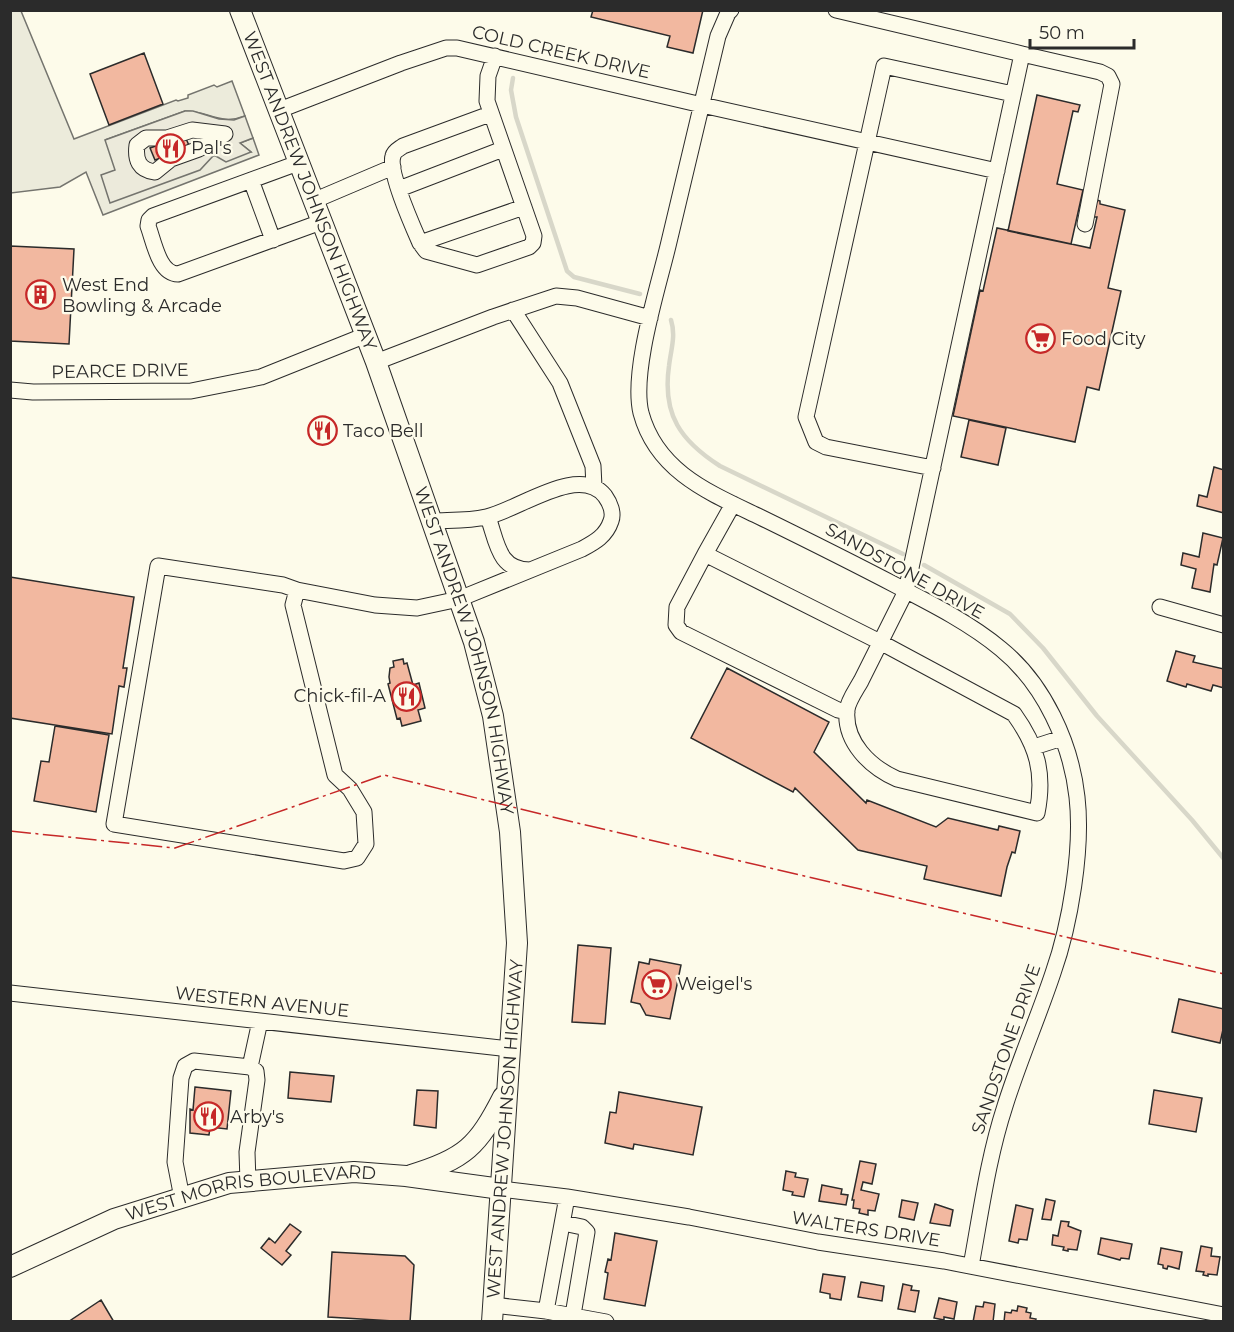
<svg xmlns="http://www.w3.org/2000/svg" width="1234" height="1332" font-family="Montserrat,sans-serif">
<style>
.green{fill:#ecebdb;stroke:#74746e;stroke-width:1.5}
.parking{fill:#eceadb;stroke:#74746e;stroke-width:1.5}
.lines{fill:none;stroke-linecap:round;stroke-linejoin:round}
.stream{stroke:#d8d7c9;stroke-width:4.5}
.building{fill:#f2b8a0;stroke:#2b2b2b;stroke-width:1.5}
.minor-casing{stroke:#2b2b2b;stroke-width:17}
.major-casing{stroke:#2b2b2b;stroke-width:22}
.minor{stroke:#fdfbea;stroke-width:15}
.major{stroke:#fdfbea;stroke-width:20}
.power{stroke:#c62828;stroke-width:1.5;stroke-dasharray:21 4.5 3 4.5;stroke-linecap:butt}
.labels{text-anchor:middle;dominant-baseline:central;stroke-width:4.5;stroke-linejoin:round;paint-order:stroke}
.street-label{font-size:18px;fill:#2b2b2b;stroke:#fdfbea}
.poi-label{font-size:18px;fill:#2b2b2b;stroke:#fdfbea;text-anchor:start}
</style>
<rect width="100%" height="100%" fill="#fdfbea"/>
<!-- green -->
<path class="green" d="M11,11H21L74,139L176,100L178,101L188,98V95L214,85L217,87L232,81L245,116C220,126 209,111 185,111L105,140L211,156L251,152L240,143L253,138L259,155L103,215L86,172L60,187L11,193Z"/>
<!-- parking -->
<path class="parking" d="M185,111H193L219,119L234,120L245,116L253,138L240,143L251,152L226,162L214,155L200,170L110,203L101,175L115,170L105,140Z"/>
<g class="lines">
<!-- stream -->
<path class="stream" d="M513,78L511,90L516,117L567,271L574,277L640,294
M671,320C676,336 671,349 669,366C662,415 681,441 720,466L903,554
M924,565L1010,614L1043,648L1097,716L1192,820L1224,859"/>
</g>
<!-- building -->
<path class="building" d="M593,10H703L693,53L667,47L670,36L591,17Z
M144,53L163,104L109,125L90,74Z
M1037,95L1080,105L1078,112L1073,111L1057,184L1083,190L1071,244L1008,231Z
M185,136L190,148L155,160L150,148Z
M1097,200L1100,201V204L1125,210L1108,288L1121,291L1099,390L1087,387L1075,442L953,416L980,290L983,291L997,228L1090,248L1097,217H1093Z
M10,246L74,249L69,344L10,341Z
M969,420L1006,428L998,465L961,457Z
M1214,467L1224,470V513L1197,506L1199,495L1207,497Z
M1203,533L1223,538L1217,565L1214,564L1210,592L1192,588L1196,569L1181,565L1183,553L1199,557Z
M10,577L134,597L123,668H127L124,687L119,686L112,734L10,718Z
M1176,651L1195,656L1193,662L1224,669V688L1213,685L1211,691L1187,684L1186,687L1167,681Z
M403,659L404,664L407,663L413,685L419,683L425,708L418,710L421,721L402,726L400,718L397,719L388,684L390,683L389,677L390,668L394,667L393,661Z
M727,668L829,722L814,752L866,803L867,800L936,827L948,818L998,830L999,826L1020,831L1015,853L1012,852L1007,867L1001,896L924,879L927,866L858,850L795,788L793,792L691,738Z
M55,726L109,735L96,812L34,801L41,761L49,762Z
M578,945L611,948L605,1024L572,1022Z
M650,959L681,965L670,1019L646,1015L640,1004L631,1002L639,962L649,964Z
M1179,999L1224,1009V1025L1220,1043L1172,1032Z
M290,1072L334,1076L331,1102L288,1098Z
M195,1087L231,1091L227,1129L210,1127L209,1135L190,1133V1109L193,1110Z
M417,1090L438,1091L436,1128L414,1125Z
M1154,1090L1202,1098L1196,1132L1149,1124Z
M619,1092L702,1107L693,1155L634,1144L633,1149L605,1143L610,1112L616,1113Z
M860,1161L876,1164L872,1184L863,1182L861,1190L879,1194L875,1211L868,1210V1215L859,1213L860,1209L853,1208L854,1200H852Z
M786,1171L796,1173L795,1177L808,1179L804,1197L792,1195L793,1192L783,1190Z
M822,1185L842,1189L841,1194L848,1195L846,1205L819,1201Z
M1046,1199L1055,1201L1051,1220L1042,1219Z
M902,1200L918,1203L914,1220L899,1217Z
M935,1204L953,1210L950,1226L930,1223Z
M1016,1205L1033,1209L1027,1240L1019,1239L1018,1243L1009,1241Z
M1061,1221L1069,1222L1068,1226L1081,1231L1077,1250L1068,1249V1251L1063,1250L1064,1247L1052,1245L1053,1235L1058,1236Z
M290,1224L301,1232L286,1251L291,1255L282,1265L261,1248L269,1238L275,1243Z
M615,1233L657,1241L645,1306L604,1299L608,1273L605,1272L608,1259L611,1260Z
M1101,1238L1132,1244L1129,1259L1121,1258L1120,1260L1098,1254Z
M1201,1246L1212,1248L1211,1256L1220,1257L1217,1275L1208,1274V1276L1203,1275L1204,1272L1196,1271Z
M1161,1248L1182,1252L1179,1269L1168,1266L1167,1269L1163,1268V1265L1158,1264Z
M332,1252L405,1256L414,1265L410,1322L328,1317Z
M823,1274L845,1277L841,1300L830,1298V1294L820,1292Z
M861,1282L884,1286L882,1301L858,1297Z
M903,1284L912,1286L911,1290L919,1291L915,1312L898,1309Z
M939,1298L957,1302L954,1319L944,1317V1320L934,1318Z
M101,1300L114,1322H68Z
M984,1302L995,1304L993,1322H973L976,1306L983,1307Z
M1018,1306L1027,1308L1026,1312L1031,1313L1030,1318L1036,1319L1035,1322H1004L1005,1312L1011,1313L1012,1310L1017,1311Z"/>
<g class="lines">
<defs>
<path id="minor" d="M731,10L728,13L718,36C702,106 685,176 668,246C658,288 631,372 641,413C657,472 710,493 760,517C807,540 853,563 899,587C934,605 971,624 1001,649C1044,684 1071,743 1077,797C1083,849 1070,925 1053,973C1038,1018 1019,1061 1005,1106C988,1158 981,1212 971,1266
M1022,54L1100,72L1108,76L1112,84L1085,224
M277,111L401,63L446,48H457L702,105L997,171
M490,114L403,146C399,149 394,151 393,156C388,171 413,227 420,243L426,251L477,265L529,247L533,243L534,236L487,101L488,76L495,56
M192,130L225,134L199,149L171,159L155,172C139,170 135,160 137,145L146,138H167Z
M298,163L153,216L149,220L148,226C154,242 159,274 178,274L321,222
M251,180L273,240
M399,189L503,149
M313,201L393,167
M420,243L524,207
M513,310L560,383L593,466L594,487
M376,362L493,317L556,296L577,298L650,318
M10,390L33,392L191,391L261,377L366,335
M933,468L826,447L816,442L806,417L884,66L1013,94
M733,504L705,554L880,642L1014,714C1037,746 1045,773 1037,813L897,779C870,767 844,742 847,710C848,701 856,690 861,681C876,651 891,621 906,591L1022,54L836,10
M488,517C497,542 498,570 530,570
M705,554L677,607L676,625L681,632L838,710L847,712
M297,590L293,605L335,775L350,789L364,812L366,844L357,858L344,861L114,824L158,566L283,585L297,590L375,605L417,608L459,599L582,549C595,542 606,536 611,521C614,513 610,503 605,496C579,463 517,511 486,517C469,521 449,520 432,521
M1160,607L1224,625
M1034,747L1062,738
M10,993L510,1049
M250,1067L260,1021
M501,1189L567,1197L689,1217L818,1242L944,1261L1224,1315
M567,1197L546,1311L606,1322
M182,1198L175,1162L181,1078L185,1066L194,1061L250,1067L256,1071L257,1080L247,1152L248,1182
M563,1223L582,1227L587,1232L573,1315
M493,1305L546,1311"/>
<g id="major">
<path id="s1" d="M240,10L376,362L474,642L493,716L510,832L517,943L492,1322"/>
<path d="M411,1175C465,1159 478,1146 503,1097"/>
<path id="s2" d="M10,1267L114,1219L229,1183L354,1172L406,1176L501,1189"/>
</g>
</defs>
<!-- minor casing -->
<use href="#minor" class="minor-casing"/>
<!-- major casing -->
<use href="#major" class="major-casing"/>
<!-- minor -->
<use href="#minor" class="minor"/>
<!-- major -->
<use href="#major" class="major"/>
<!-- power -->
<path class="power" d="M10,831L175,848L384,775L573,822L1224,974"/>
</g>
<!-- icons -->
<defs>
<symbol id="restaurant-ring" viewBox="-11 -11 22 22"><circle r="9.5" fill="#fdfbea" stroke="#c62828" stroke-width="1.5"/><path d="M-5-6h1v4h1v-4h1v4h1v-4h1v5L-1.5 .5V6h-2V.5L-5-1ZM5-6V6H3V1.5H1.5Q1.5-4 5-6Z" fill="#c62828"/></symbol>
<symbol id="building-ring" viewBox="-11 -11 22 22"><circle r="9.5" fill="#fdfbea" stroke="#c62828" stroke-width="1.5"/><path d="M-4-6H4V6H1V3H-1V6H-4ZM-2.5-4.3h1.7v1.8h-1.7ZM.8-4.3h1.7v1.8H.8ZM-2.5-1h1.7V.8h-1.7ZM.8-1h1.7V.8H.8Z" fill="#c62828"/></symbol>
<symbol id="supermarket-ring" viewBox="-11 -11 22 22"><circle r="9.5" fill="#fdfbea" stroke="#c62828" stroke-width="1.5"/><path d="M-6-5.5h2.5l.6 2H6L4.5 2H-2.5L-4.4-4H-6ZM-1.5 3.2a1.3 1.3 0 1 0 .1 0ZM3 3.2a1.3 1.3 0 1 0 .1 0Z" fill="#c62828"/></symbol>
</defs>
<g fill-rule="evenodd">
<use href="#restaurant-ring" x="154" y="132" width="33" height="33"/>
<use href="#building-ring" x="24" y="278" width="33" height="33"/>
<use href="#supermarket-ring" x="1024" y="322" width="33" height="33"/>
<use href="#restaurant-ring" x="306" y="414" width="33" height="33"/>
<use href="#restaurant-ring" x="390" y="680" width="33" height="33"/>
<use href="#supermarket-ring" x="640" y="968" width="33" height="33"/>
<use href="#restaurant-ring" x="192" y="1100" width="33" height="33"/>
</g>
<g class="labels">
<!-- street labels -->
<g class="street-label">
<text transform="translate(561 52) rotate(13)">COLD CREEK DRIVE</text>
<text stroke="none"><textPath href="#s1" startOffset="194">WEST ANDREW JOHNSON HIGHWAY</textPath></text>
<text transform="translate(120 371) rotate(-1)">PEARCE DRIVE</text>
<text transform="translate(905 571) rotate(29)">SANDSTONE DRIVE</text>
<text stroke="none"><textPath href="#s1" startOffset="680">WEST ANDREW JOHNSON HIGHWAY</textPath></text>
<text transform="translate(262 1002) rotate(6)">WESTERN AVENUE</text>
<text transform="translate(1006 1049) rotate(-71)">SANDSTONE DRIVE</text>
<text transform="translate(505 1129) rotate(-86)">WEST ANDREW JOHNSON HIGHWAY</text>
<text stroke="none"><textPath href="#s2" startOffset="255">WEST MORRIS BOULEVARD</textPath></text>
<text transform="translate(866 1229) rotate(9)">WALTERS DRIVE</text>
</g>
<!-- poi labels -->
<g class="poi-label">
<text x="191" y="148">Pal's</text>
<text x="62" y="285">West End<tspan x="62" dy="21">Bowling &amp; Arcade</tspan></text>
<text x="1061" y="339">Food City</text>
<text x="343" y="431">Taco Bell</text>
<text x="386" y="696" text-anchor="end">Chick-fil-A</text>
<text x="677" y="984">Weigel's</text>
<text x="230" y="1117">Arby's</text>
</g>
</g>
<!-- border -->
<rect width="1234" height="1332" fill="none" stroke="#2b2b2b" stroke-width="24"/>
<!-- scale -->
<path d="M1030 39v9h104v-9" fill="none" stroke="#2b2b2b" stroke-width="3"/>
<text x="1039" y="39" font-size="18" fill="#2b2b2b" stroke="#fdfbea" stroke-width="4.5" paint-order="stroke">50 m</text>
</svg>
